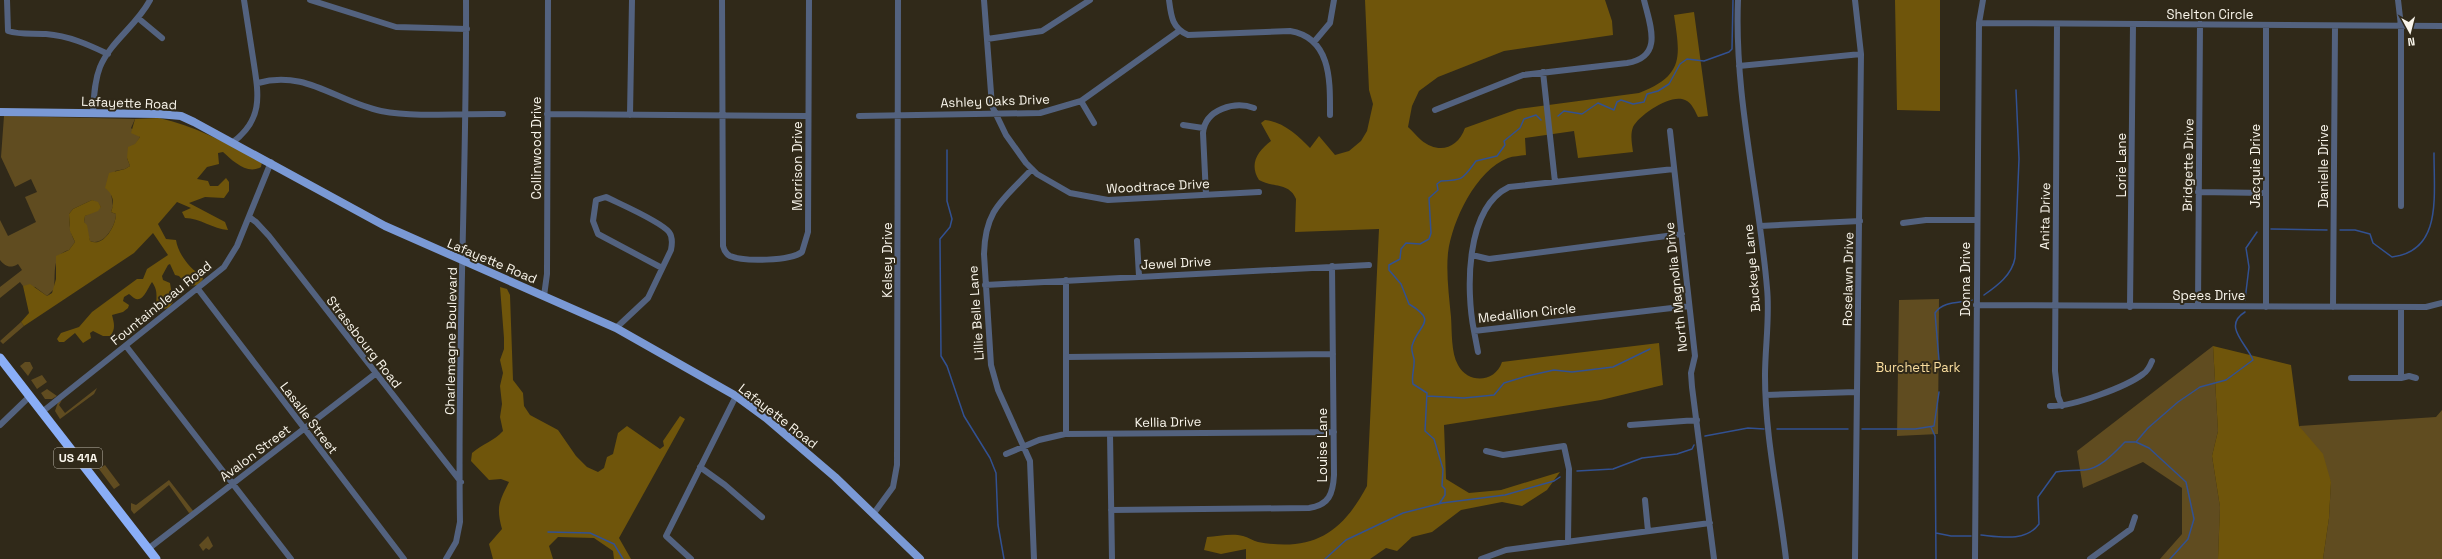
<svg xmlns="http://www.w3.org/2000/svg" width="2442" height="559" font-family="'Space Grotesk',sans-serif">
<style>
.green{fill:#604c20}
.forest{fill:#6f550b}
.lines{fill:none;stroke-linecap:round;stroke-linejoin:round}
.stream{stroke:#325192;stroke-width:1.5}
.minor{stroke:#53627f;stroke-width:6}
.major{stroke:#7a99d5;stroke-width:8}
.highway{stroke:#8aaef7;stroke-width:9}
.labels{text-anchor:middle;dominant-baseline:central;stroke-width:4;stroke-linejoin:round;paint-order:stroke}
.shield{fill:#302919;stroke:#bdb8ac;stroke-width:1}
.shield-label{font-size:12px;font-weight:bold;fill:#f9f5eb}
.street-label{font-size:13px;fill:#f9f5eb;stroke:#302919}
.park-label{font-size:13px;fill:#f9dd9e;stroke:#302919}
</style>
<rect width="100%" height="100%" fill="#302919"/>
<!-- green -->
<path class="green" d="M4,116L135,119L131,128L140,137L127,158L130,166L125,169L115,171L111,193L113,206L111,212L116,214C116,226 103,247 90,241L84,222L85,216L101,207L98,203L92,200L73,209L69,214C69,225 70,232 75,242L69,250C51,255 56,273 54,289L47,296L35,287L23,286L20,282L0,298V287L22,270L18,264C10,269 5,266 0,260V220L8,236L36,222L25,197L37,192L31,179L15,187L1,157Z
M1939,299L1938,434L1897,436L1899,300Z
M21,322L24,326L3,344L0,341Z
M2213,346L2218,431L2212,456L2220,507L2218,559H2160L2182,534V488L2143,462L2083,488L2077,451Z
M25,362H30L33,368L28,376L20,366Z
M42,375L47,382L37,389L31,380Z
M97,388L94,394L60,419L55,411L58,402L62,400L59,405L65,413Z
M47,389L57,396L52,399H45L41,393Z
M2442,410V559H2323L2329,518L2331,482L2299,426L2436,417Z
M105,465L120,485L114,489L99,469Z
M169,480L194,512L189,513L169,485L134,514L131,510V503L136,505Z
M208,536L213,546L209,550L206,548L203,551L199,545Z"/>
<!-- forest -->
<path class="forest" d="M1365,0H1605L1612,21L1613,35L1504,51L1438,77L1419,91L1412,106L1408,127C1413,131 1416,136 1421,140C1439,155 1458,148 1465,128L1518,109L1639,93C1685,75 1680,56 1674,15L1694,12L1708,116L1698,117C1695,111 1692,103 1685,100C1671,93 1639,115 1633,127C1630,135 1632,144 1633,152L1578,158L1574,131L1525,138L1526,155C1520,156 1513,156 1508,158C1476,170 1452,221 1448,253C1446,273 1449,296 1451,317C1452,331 1451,353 1458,365C1468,384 1495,383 1502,362L1659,343L1663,385L1601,400L1444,425L1446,479L1469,493L1501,490L1560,472L1547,490L1522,506L1502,502L1461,510L1432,532L1412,537L1397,551L1386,548L1370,559H1246V549L1221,554L1204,550L1207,537C1218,536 1233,533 1243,536C1248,537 1253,541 1258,542C1313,552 1342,533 1367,486L1379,229L1295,232L1296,199C1289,182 1273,188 1259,180C1249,164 1257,152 1271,141L1261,123L1265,120C1282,121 1299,136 1310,148L1319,136L1335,155L1349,151L1361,141L1367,131L1373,104L1369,90Z
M1895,0H1940V111L1897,110Z
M159,118C196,126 228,144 262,162L261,167C247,175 233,161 223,152L218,153L219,164L207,167L197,179L208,181L210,186H218L226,178L229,182V191L224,198L205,197L189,203L225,222L228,230C213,229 200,218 185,218L182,212L191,208L177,202L158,224L166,239L176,240C178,254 190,269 202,276L203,279L199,285L188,286L179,276L175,275L170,264L168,265L162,276L163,280L170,283L173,302L169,308L158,310C154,299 160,293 152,282C148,287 143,304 134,298C132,297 131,295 129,294L124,297L123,301L129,305L128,308L123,312L112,315C114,323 116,329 110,336H103L93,331L90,333L91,338L83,343L75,333L64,342H59L57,339L61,333L79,327L92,312L137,279H143L147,269L168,255L153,233L134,253L24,326L21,322L29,313L23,286L30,284L47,296L52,293L56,279V256L69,250L75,242L70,231L69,214L73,209L92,200L98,202L101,207L98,211L85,216L84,222L87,225L90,241C103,248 116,226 116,214L111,212C115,202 113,194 105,188L109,173L125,169L130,166L127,158L128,147L135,144L140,137L131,133L135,119Z
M500,287L507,289L510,295L513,380L523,393L524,406L530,415L558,430L576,456L587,467L598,472L604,468L607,457L613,454L618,433L627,426L660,449L664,446L663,441L680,416L685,419L619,538L631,559H614L613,551L594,538L558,537L549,546L553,559H493L489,544L502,529C496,507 499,502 509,482L501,479L489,480L471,461L472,453C482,444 494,441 503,431L500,417L502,404L500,386L503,373L500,360L504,349V338Z
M2213,346L2291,365L2299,426L2323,454L2331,482L2329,518L2323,559H2218L2220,507L2212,456L2218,431Z"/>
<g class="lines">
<!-- stream -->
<path class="stream" d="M1558,116L1564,111L1582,114L1598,103L1614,110L1617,102L1621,100L1633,104L1644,102L1647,94L1658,91L1669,84L1680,64L1687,59L1704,61L1729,52L1732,49L1733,0
M947,150V201L952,219L950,227L940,239L941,356L947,366L964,416L990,458L996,473L998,525L1004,559
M2271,229L2327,230
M2340,230H2355L2370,234L2373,243L2392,257C2442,251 2434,198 2434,153
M1984,295C1997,286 2012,275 2015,258L2019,159L2016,90
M2245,300L2249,267L2246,248L2257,232
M1939,360L1935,313C1943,301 1959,303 1972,300
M1427,396L1464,398L1494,395L1504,383L1527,376L1554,370L1572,372L1613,367L1650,349
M1931,427L1935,436L1936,559
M1777,429H1848
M1862,429H1915L1934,426L1939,392
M1705,436L1748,428L1764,429
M2136,442L2148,428L2178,402L2200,387L2226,380L2253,360C2247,344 2222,326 2245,312
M1577,471L1613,469L1642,458L1677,454L1692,449L1694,445
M1439,504L1445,495V489L1442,486L1443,469L1434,439L1425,431L1427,393L1413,384C1411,375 1415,368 1414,359C1413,354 1411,351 1412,346C1418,324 1439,322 1409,304L1401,284L1389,270V265L1400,259L1401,249L1406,243L1420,244L1429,239L1431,233L1429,198L1438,190L1437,184L1441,181C1463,180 1462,180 1476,161L1497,156L1505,145L1504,141L1520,128L1524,119L1536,115L1541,120
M548,532L590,533L614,544L623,559
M1936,533L1951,536H1971
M1981,535C2001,537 2026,542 2039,524L2038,497L2056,472C2066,470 2074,471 2084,470C2100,469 2115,452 2125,442H2136L2149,448L2186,482L2194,519L2188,539L2170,559
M1325,559L1346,540L1403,513L1442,503L1505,495L1554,481L1560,477"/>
<!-- minor -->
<path class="minor" d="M7,0L8,31C20,35 33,33 46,34C69,36 87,44 108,54
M310,0L396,27L467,29
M722,0L723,246C724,250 726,254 730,256C744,262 790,261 802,252L808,232L809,0
M984,0L992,106L1006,135L1026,163L1037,174L1070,193L1108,200L1259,192
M1169,0C1171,16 1172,28 1188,35L1290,31C1332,38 1330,82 1330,115
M1738,0C1734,97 1759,192 1767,288C1770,317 1765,347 1765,376C1765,437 1779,498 1786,559
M1855,0L1861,54L1855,559
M2398,0L2401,26V206
M138,18L162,38
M1979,23L2442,26
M2057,24L2055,371L2058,396L2062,406
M987,39L1042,31L1090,0
M1314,42L1330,23L1334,0
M1739,66L1861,54
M1543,72L1555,182
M258,83C305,69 337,102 381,111C418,118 465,113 503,114
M1081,101L1094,123
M1435,110L1523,75L1627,63C1664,57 1650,25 1644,0
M93,113C94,98 94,82 100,67C111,41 137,25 150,0
M547,114L808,116
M630,115L632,0
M859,116L1040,113L1081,101L1179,31
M1183,125L1203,128
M1670,131L1695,356L1691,373L1692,387L1714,559
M233,142C265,118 258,92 253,58C250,39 247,19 244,0
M1032,169C1003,200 985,209 984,254L991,365L998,390L1030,461L1034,559
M1674,169L1509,187C1465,208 1466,291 1474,331L1689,306
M2198,192L2266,193
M1206,195L1203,133C1205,109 1235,101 1254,108
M249,217L256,222L269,236L461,482
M1903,223L1926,220H1977
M1760,226L1860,221
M1137,241L1139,276
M1472,255L1489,259L1682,234
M1066,280V434
M985,285L1369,265
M198,289L404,559
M544,296L547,274L548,0
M1976,305L2426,307L2442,303
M2198,306L2200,24
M2130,307L2133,24
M2266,307V25
M2333,307L2335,26
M616,328L648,298L671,250C672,245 673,237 669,232C660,221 620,204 606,197L596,200L593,221L598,234L662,268
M1474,331L1478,352
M126,346L291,559
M1066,357L1333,354
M2351,378H2401L2409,376L2416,378
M2401,378V307
M1766,395L1856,392
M2050,406C2072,407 2126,387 2143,374C2148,371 2150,366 2152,361
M42,412L224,267L237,246L271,162
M0,425L29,397
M1630,425L1697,420
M1110,434L1112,559
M1486,451L1503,455L1564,446L1569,469L1568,542
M1006,454L1039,440L1065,434L1334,432
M700,467L725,485L762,517
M1645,500L1648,531
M1111,510L1309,508C1329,505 1333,494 1334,475L1332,266
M874,513L893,487L897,465L898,0
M148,549L375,374
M446,559L456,542L460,522C457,348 467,174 466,0
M691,559L666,536L736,396
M1481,559L1506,550L1710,523
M1975,559L1979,23L1983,0
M2090,559L2131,529L2135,517"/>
<!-- major -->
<path class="major" d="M0,112L158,114L181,116L194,122L385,226L616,328L736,396L766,418L835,477L920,559"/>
<!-- highway -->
<path class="highway" d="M0,358L156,559"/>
</g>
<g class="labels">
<!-- shield labels -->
<rect class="shield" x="54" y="448" width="48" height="20" rx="3"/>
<g class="shield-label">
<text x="78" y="458">US 41A</text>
</g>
<!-- street labels -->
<g class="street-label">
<text x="2210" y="14">Shelton Circle</text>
<text transform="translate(995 101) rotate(-2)">Ashley Oaks Drive</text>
<text transform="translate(129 103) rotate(2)">Lafayette Road</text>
<text transform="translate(536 148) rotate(-90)">Collinwood Drive</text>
<text transform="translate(2121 165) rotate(-90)">Lorie Lane</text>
<text transform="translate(2188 165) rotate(-89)">Bridgette Drive</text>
<text transform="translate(797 166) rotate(-90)">Morrison Drive</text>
<text transform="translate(2255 166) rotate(-90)">Jacquie Drive</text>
<text transform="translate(2323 166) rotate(-90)">Danielle Drive</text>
<text transform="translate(1158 186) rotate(-3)">Woodtrace Drive</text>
<text transform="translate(2045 216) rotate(-89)">Anita Drive</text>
<text transform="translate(887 260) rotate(-90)">Kelsey Drive</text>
<text transform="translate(492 261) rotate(23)">Lafayette Road</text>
<text transform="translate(1176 263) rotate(-3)">Jewel Drive</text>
<text transform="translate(1752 268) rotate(-95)">Buckeye Lane</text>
<text transform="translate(1848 279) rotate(-89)">Roselawn Drive</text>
<text transform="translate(1965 279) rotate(-90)">Donna Drive</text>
<text transform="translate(1676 287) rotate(-96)">North Magnolia Drive</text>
<text x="2209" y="295">Spees Drive</text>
<text transform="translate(161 303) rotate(-39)">Fountainbleau Road</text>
<text transform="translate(976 313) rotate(-94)">Lillie Belle Lane</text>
<text transform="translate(1527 313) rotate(-6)">Medallion Circle</text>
<text transform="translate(451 341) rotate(-89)">Charlemagne Boulevard</text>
<text transform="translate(364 342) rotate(52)">Strassbourg Road</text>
<text transform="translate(778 416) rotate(38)">Lafayette Road</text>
<text transform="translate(309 418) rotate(53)">Lasalle Street</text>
<text transform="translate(1168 422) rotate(-1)">Kellia Drive</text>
<text transform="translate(1322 445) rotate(-90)">Louise Lane</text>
<text transform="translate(255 453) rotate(-37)">Avalon Street</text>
</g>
<!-- park labels -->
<g class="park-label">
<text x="1918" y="367">Burchett Park</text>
</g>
</g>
<!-- north arrow -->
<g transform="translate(2410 32) rotate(173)" stroke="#302919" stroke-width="3" paint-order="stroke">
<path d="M0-3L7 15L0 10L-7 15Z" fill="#f9f5eb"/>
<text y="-6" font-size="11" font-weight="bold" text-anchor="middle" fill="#f9f5eb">N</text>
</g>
</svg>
